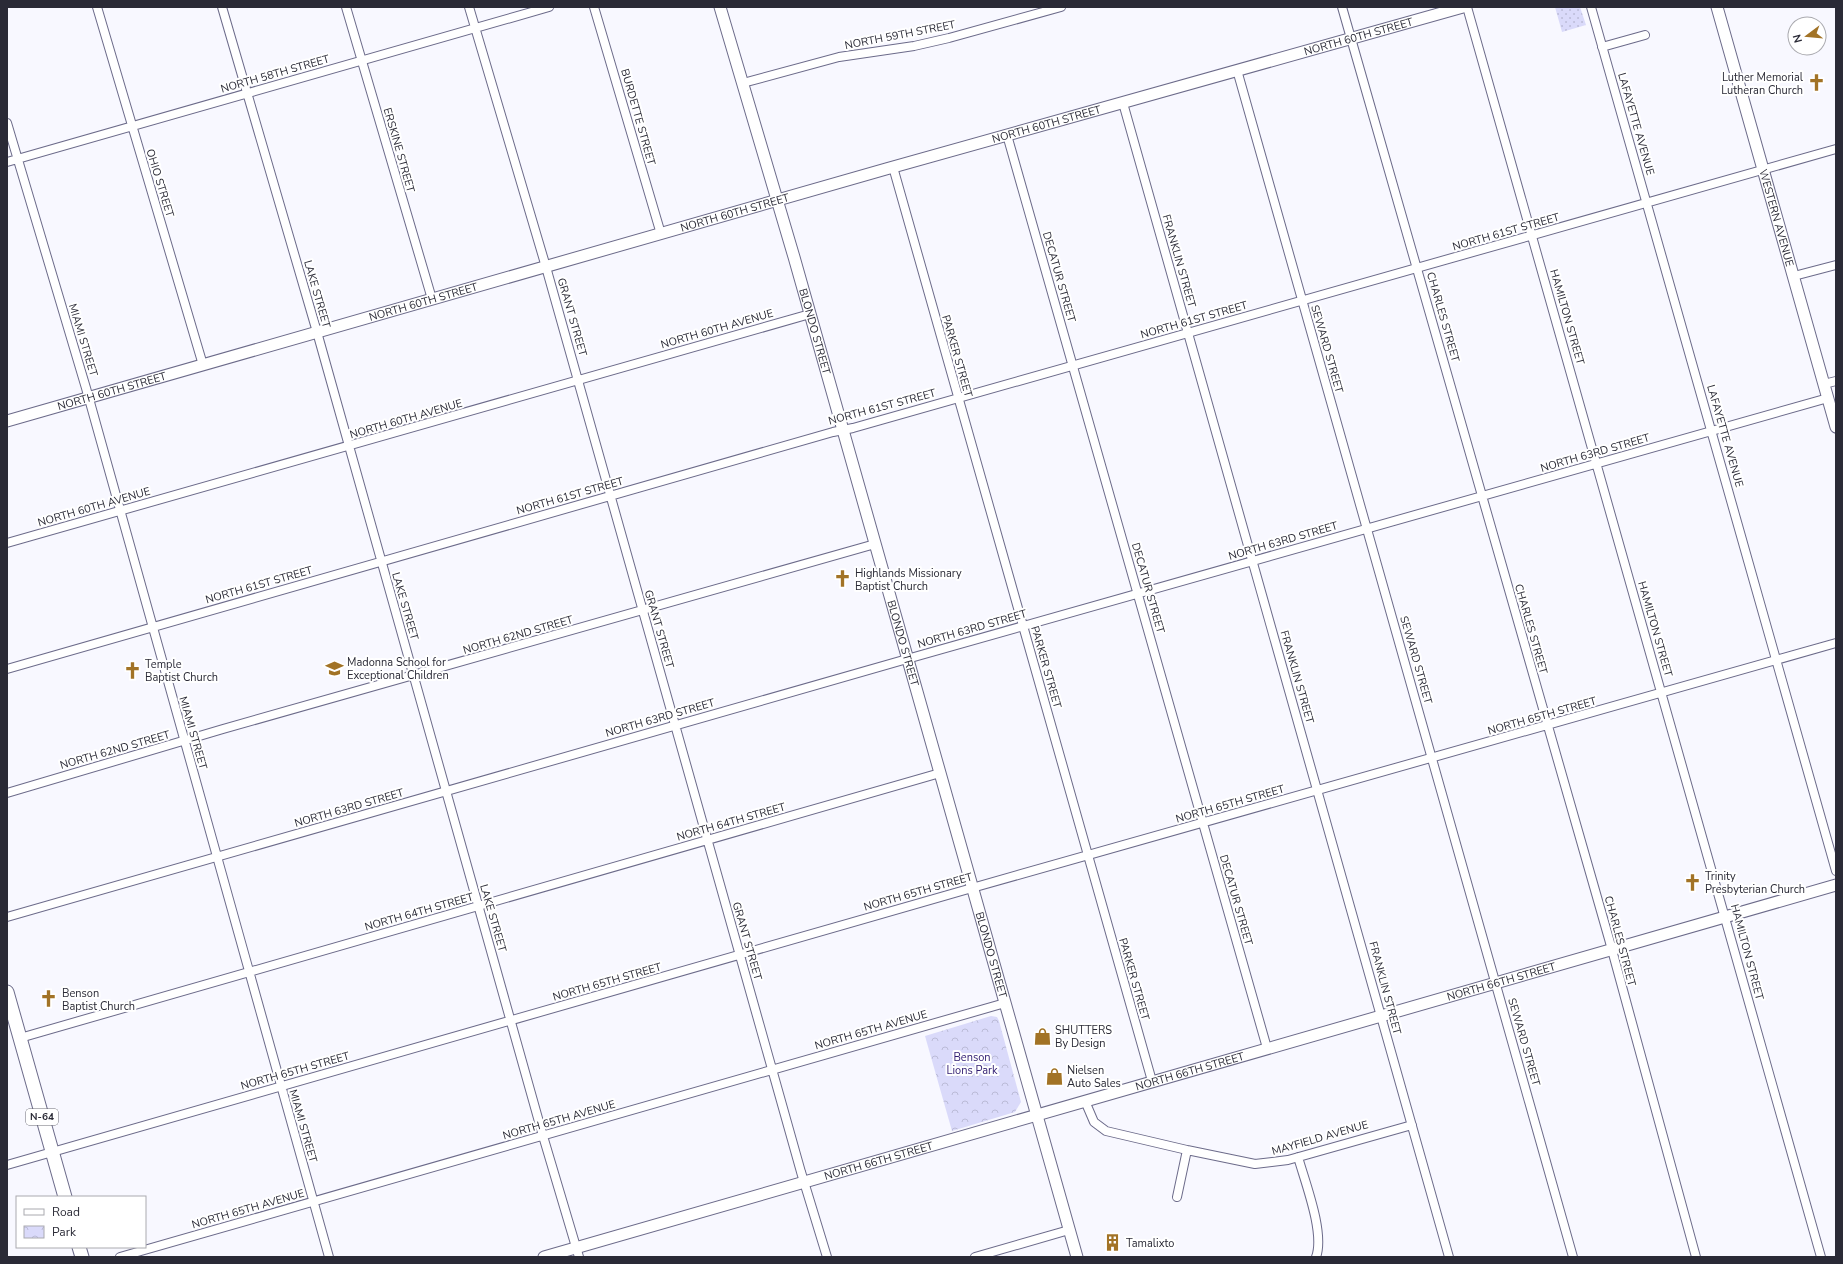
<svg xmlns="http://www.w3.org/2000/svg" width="1843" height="1264" font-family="'Nunito Sans',sans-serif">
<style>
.grass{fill:url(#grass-dots)}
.park{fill:url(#park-crowns)}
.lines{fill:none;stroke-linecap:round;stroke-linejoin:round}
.street-casing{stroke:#6c6b8a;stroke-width:10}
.secondary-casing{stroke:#6c6b8a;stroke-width:13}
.primary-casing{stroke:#6c6b8a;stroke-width:15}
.street{stroke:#fff;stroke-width:8}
.secondary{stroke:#fff;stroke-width:11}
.primary{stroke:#fff;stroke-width:13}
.labels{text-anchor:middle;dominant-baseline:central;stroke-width:4;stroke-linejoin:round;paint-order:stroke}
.shield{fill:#fff;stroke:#6a6a72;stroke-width:1}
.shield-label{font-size:10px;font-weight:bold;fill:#2a2a36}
.street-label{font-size:11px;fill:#2a2a36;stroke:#fff}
.poi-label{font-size:11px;fill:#2a2a36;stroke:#fff;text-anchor:start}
.park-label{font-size:11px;fill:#2d196f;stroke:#fff}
</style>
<defs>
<pattern id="grass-dots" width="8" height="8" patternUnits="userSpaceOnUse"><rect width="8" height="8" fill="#dadafa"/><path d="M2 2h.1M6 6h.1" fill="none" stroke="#bbbbd7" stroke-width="1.8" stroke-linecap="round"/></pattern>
<pattern id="park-crowns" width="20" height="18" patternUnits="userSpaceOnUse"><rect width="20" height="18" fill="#dadafa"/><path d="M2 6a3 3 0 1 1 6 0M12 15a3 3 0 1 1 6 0" fill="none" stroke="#bbbbd7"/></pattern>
</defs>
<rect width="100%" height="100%" fill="#f8f8ff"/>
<!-- grass -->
<path class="grass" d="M1555,7H1580L1586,25L1562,32Z"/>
<!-- park -->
<path class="park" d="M991,1016L997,1017L999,1021L1021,1102L1015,1112L952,1131L925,1036Z"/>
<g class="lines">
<defs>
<path id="street" d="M97,7L203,365
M222,7L317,332L543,1136L579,1257
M346,7L432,299
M469,7L546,267L801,1172L827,1257
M594,7L661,234
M1342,7L1609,939L1696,1257
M1467,7L1821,1257
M1591,7L1836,871
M1602,47L1645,35
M1237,70L1573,1257
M743,83L839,57L914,46L949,38L1061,7
M1123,103L1449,1257
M7,123L86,388L329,1257
M1007,135L1267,1048
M7,162L549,7
M893,167L1152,1081
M1794,276L1836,265
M1824,384L1836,381
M7,543L810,314
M7,669L833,432L853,428L1836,149
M7,793L223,729L875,544
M7,917L907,659L1828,398
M20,1038L940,773
M1085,1101L1094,1122L1106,1131L1187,1150L1255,1164L1288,1160L1412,1125
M1298,1157C1305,1182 1325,1233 1316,1257
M7,1165L972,888L1836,643
M1177,1197L1187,1150
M120,1257L1005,1003
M975,1257L1069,1230"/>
<g id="secondary">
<path id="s1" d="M720,7L794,257L1077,1257"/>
<path id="s2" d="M1717,7L1836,427"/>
<path id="s3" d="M7,421L886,169L1463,7"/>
<path id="s4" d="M544,1257L1836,885"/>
</g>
<path id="primary" d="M7,992L65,1197
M79,1247L82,1257"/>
</defs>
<!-- street casing -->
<use href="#street" class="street-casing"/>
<!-- secondary casing -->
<use href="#secondary" class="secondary-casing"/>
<!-- primary casing -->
<use href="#primary" class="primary-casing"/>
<!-- street -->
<use href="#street" class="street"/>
<!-- secondary -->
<use href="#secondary" class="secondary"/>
<!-- primary -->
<use href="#primary" class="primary"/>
</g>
<!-- icons -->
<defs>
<symbol id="church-bare" viewBox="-9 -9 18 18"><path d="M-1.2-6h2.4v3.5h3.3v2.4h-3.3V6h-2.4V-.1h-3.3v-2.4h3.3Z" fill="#a27326" stroke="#fff" stroke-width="2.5" paint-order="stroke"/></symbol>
<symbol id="school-bare" viewBox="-9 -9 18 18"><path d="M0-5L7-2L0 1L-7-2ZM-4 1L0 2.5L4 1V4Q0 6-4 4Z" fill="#a27326" stroke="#fff" stroke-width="2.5" paint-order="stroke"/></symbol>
<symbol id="shop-bare" viewBox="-9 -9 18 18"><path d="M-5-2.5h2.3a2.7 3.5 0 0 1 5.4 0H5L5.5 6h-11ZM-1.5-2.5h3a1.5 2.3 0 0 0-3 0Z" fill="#a27326" stroke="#fff" stroke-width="2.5" paint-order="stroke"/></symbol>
<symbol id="building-bare" viewBox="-9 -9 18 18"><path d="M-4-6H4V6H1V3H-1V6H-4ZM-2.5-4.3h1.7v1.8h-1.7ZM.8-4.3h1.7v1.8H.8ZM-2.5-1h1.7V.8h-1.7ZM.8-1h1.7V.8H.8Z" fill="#a27326" stroke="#fff" stroke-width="2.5" paint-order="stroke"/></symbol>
</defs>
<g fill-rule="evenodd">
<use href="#church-bare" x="1804" y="70" width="25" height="25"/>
<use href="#church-bare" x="830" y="566" width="25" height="25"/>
<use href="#school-bare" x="322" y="656" width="25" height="25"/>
<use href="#church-bare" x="120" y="658" width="25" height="25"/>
<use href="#church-bare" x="1680" y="870" width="25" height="25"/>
<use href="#church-bare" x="36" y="986" width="25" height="25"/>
<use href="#shop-bare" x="1030" y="1024" width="25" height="25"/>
<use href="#shop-bare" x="1042" y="1064" width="25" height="25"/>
<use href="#building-bare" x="1100" y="1230" width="25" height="25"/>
</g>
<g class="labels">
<!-- shield labels -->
<rect class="shield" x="26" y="1109" width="32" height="16" rx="3"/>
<g class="shield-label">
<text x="42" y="1117">N-64</text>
</g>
<!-- street labels -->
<g class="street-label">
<text transform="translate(900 35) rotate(-11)">NORTH 59TH STREET</text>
<text stroke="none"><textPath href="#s3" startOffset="1405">NORTH 60TH STREET</textPath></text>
<text transform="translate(275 74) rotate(-16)">NORTH 58TH STREET</text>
<text transform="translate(638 117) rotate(74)">BURDETTE STREET</text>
<text stroke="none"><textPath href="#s3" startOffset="1081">NORTH 60TH STREET</textPath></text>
<text transform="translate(1636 124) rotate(74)">LAFAYETTE AVENUE</text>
<text transform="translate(399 150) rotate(74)">ERSKINE STREET</text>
<text transform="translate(160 183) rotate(73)">OHIO STREET</text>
<text stroke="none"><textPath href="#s3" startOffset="757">NORTH 60TH STREET</textPath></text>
<text stroke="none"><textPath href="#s2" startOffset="219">WESTERN AVENUE</textPath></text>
<text transform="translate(1506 232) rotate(-16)">NORTH 61ST STREET</text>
<text transform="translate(1179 261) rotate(74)">FRANKLIN STREET</text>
<text transform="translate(1059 277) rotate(74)">DECATUR STREET</text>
<text transform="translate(317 294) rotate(74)">LAKE STREET</text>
<text stroke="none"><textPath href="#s3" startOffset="433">NORTH 60TH STREET</textPath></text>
<text transform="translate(572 317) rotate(74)">GRANT STREET</text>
<text transform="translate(1443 317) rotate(74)">CHARLES STREET</text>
<text transform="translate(1567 317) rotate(74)">HAMILTON STREET</text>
<text transform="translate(1194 320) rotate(-16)">NORTH 61ST STREET</text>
<text transform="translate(717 329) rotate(-16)">NORTH 60TH AVENUE</text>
<text stroke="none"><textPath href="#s1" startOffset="338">BLONDO STREET</textPath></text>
<text transform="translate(83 340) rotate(73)">MIAMI STREET</text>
<text transform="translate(1327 349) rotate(74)">SEWARD STREET</text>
<text transform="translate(957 356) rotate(74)">PARKER STREET</text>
<text stroke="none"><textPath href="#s3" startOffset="109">NORTH 60TH STREET</textPath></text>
<text transform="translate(882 407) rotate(-15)">NORTH 61ST STREET</text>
<text transform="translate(406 419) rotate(-16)">NORTH 60TH AVENUE</text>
<text transform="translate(1725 436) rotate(74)">LAFAYETTE AVENUE</text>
<text transform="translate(1595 453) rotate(-16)">NORTH 63RD STREET</text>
<text transform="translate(570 496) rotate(-16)">NORTH 61ST STREET</text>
<text transform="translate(94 507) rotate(-16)">NORTH 60TH AVENUE</text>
<text transform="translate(1283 541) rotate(-16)">NORTH 63RD STREET</text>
<text transform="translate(259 585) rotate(-16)">NORTH 61ST STREET</text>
<text transform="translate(1148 588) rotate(74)">DECATUR STREET</text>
<text transform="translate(405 606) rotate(74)">LAKE STREET</text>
<text transform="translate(659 629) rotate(74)">GRANT STREET</text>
<text transform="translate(972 629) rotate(-16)">NORTH 63RD STREET</text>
<text transform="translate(1531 629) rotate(74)">CHARLES STREET</text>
<text transform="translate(1655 629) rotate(74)">HAMILTON STREET</text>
<text transform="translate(518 635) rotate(-16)">NORTH 62ND STREET</text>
<text stroke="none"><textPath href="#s1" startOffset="662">BLONDO STREET</textPath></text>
<text transform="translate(1416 660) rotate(74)">SEWARD STREET</text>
<text transform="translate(1046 667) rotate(74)">PARKER STREET</text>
<text transform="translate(1297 677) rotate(74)">FRANKLIN STREET</text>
<text transform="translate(1542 716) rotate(-16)">NORTH 65TH STREET</text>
<text transform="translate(660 718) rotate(-16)">NORTH 63RD STREET</text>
<text transform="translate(193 733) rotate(74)">MIAMI STREET</text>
<text transform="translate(115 750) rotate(-16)">NORTH 62ND STREET</text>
<text transform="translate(1230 804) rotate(-16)">NORTH 65TH STREET</text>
<text transform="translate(349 808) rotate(-16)">NORTH 63RD STREET</text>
<text transform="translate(731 822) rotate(-16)">NORTH 64TH STREET</text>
<text transform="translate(918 892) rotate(-16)">NORTH 65TH STREET</text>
<text transform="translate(1236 900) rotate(74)">DECATUR STREET</text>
<text transform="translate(419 912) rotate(-16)">NORTH 64TH STREET</text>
<text transform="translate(493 918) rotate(74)">LAKE STREET</text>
<text transform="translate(747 941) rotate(74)">GRANT STREET</text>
<text transform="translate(1620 941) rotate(75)">CHARLES STREET</text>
<text transform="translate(1747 952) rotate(75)">HAMILTON STREET</text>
<text stroke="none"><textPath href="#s1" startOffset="986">BLONDO STREET</textPath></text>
<text transform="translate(1134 979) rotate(74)">PARKER STREET</text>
<text stroke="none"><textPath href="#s4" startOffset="996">NORTH 66TH STREET</textPath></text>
<text transform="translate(607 982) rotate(-16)">NORTH 65TH STREET</text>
<text transform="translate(1385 988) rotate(75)">FRANKLIN STREET</text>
<text transform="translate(871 1030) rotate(-16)">NORTH 65TH AVENUE</text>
<text transform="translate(1524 1042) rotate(74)">SEWARD STREET</text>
<text stroke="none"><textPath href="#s4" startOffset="672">NORTH 66TH STREET</textPath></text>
<text transform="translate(295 1071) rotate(-16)">NORTH 65TH STREET</text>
<text transform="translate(559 1120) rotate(-16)">NORTH 65TH AVENUE</text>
<text transform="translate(303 1126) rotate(74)">MIAMI STREET</text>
<text transform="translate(1320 1138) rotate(-16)">MAYFIELD AVENUE</text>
<text stroke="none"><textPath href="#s4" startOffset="348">NORTH 66TH STREET</textPath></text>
<text transform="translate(248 1209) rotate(-16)">NORTH 65TH AVENUE</text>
</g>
<!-- poi labels -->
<g class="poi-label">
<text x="1803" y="77" text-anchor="end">Luther Memorial<tspan x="1803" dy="13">Lutheran Church</tspan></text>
<text x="855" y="573">Highlands Missionary<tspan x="855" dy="13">Baptist Church</tspan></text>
<text x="347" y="662">Madonna School for<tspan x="347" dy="13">Exceptional Children</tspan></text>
<text x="145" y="664">Temple<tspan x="145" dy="13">Baptist Church</tspan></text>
<text x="1705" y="876">Trinity<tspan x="1705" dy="13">Presbyterian Church</tspan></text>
<text x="62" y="993">Benson<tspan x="62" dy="13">Baptist Church</tspan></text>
<text x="1055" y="1030">SHUTTERS<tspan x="1055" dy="13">By Design</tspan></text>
<text x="1067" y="1070">Nielsen<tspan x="1067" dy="13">Auto Sales</tspan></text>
<text x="1126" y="1243">Tamalixto</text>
</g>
<!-- park labels -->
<g class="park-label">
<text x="972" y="1057">Benson<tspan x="972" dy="13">Lions Park</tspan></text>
</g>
</g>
<!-- border -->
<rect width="1843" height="1264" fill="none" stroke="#2a2a36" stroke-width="16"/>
<!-- legend -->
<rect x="16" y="1196" width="130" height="52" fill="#ffffff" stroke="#aaaaaf"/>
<rect x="24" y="1209" width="20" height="6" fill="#ffffff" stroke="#aaaaaf"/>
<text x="52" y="1216" font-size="12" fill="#2a2a36">Road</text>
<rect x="24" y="1226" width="20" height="12" fill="url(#park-crowns)" stroke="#aaaaaf"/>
<text x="52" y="1236" font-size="12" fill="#2a2a36">Park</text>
<!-- north arrow -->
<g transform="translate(1807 36) rotate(254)"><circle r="19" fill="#ffffff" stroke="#aaaaaf"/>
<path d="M0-3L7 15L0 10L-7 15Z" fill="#a27326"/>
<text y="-6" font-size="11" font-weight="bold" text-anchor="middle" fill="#2a2a36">N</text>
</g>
</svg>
